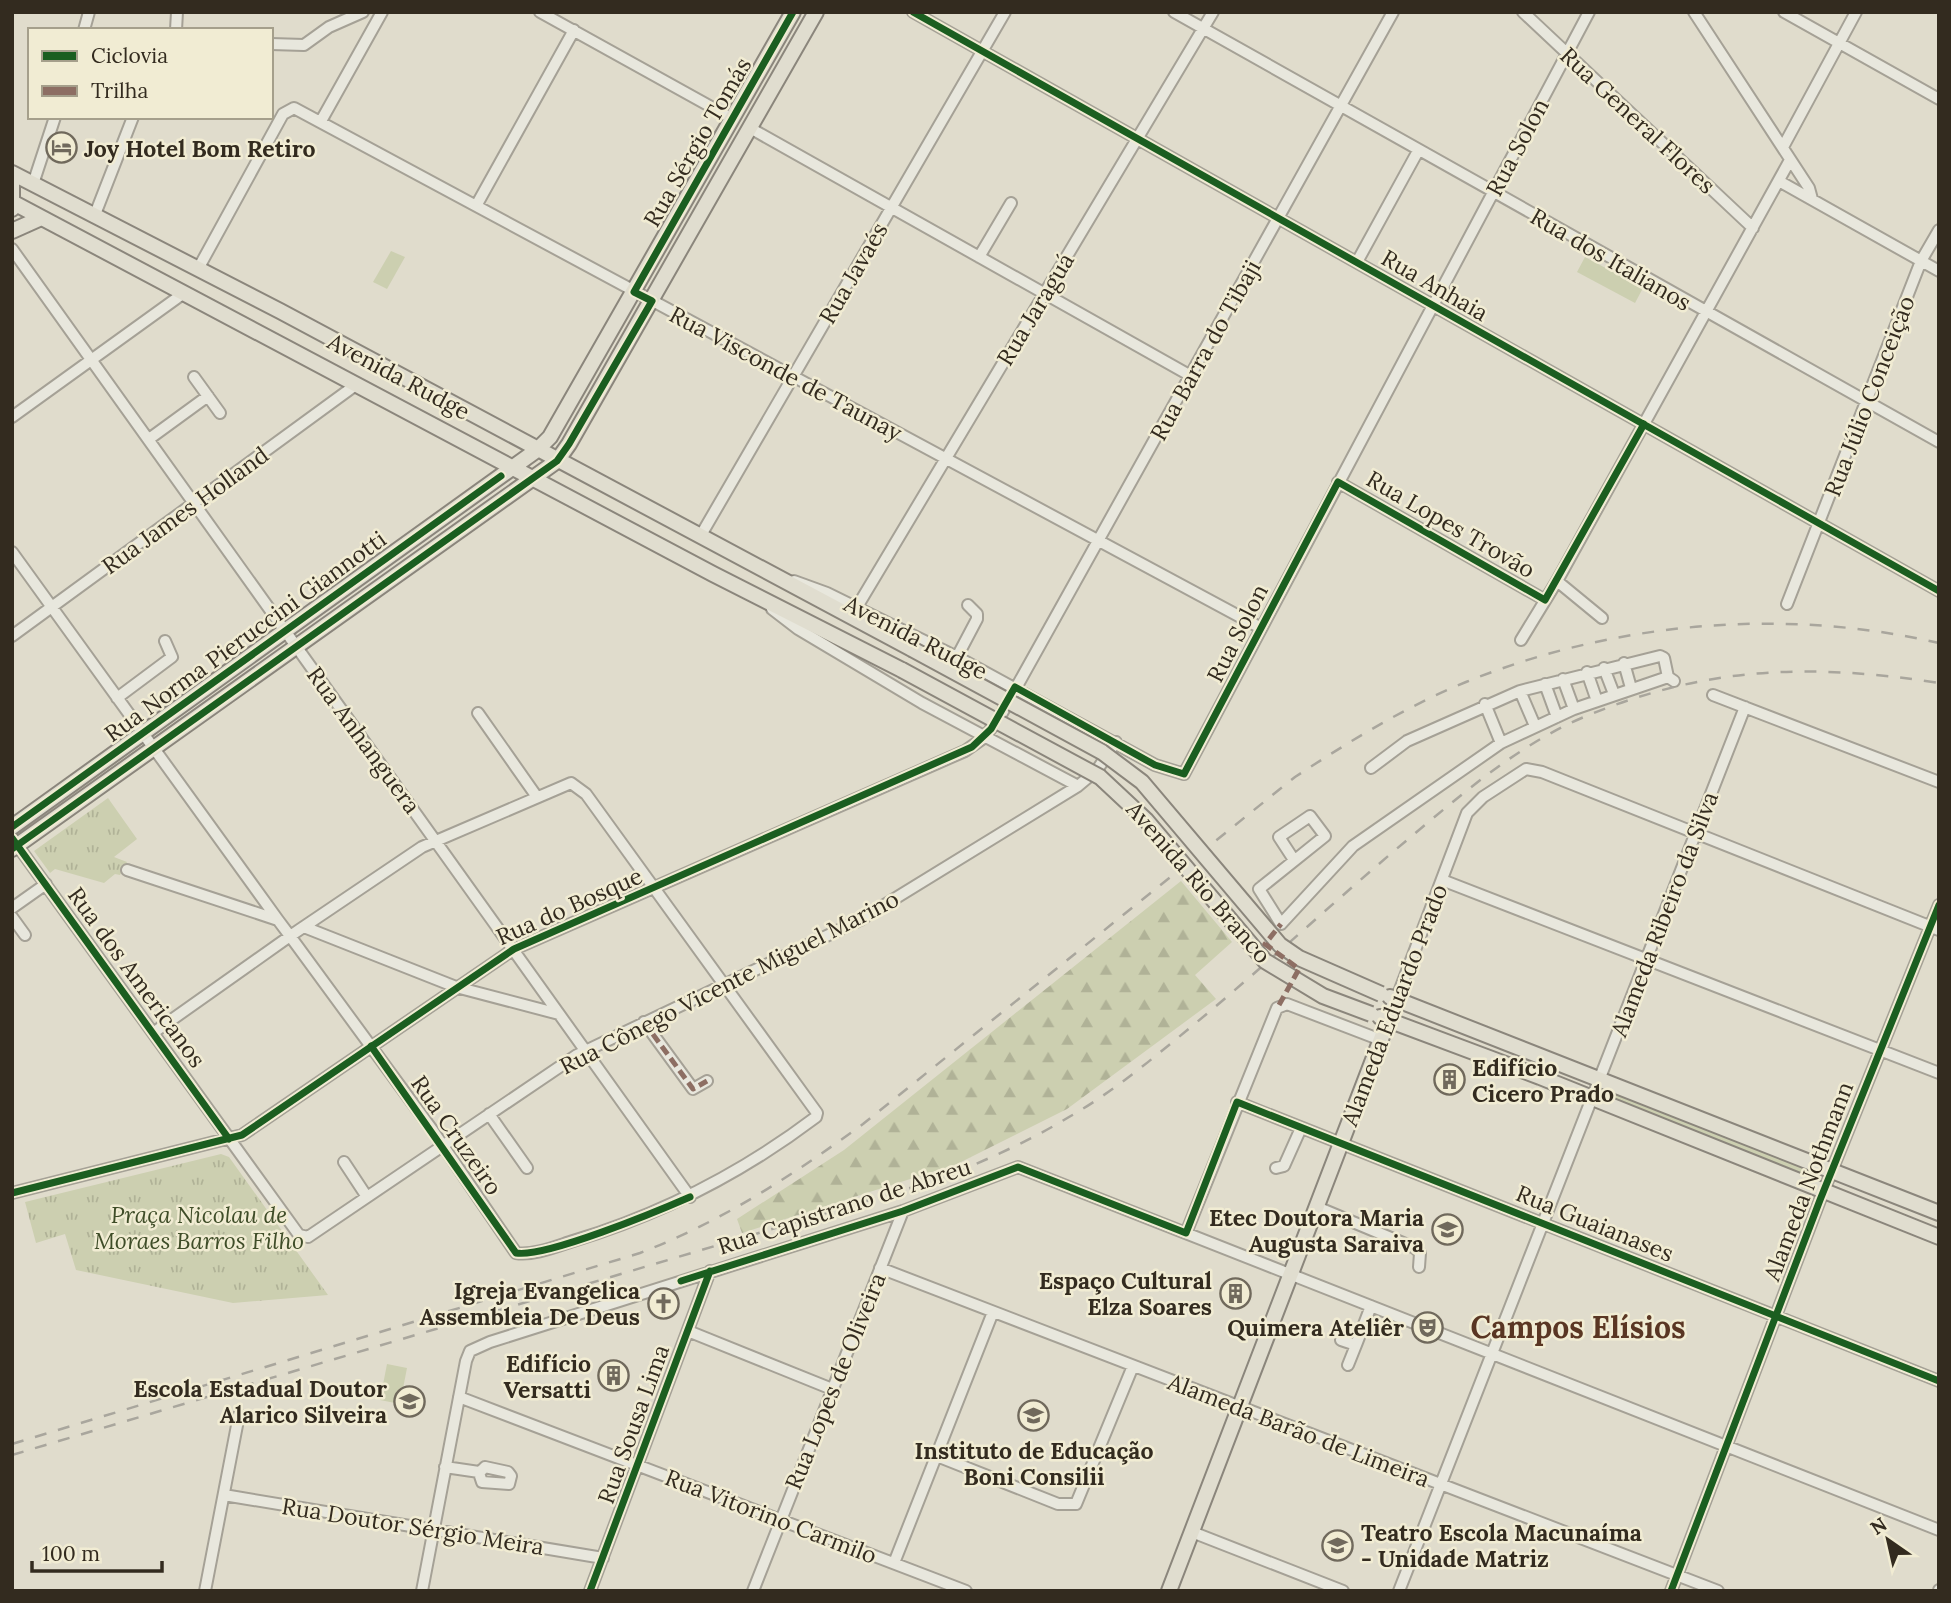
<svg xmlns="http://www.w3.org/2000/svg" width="1951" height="1603" font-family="Lora,serif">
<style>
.green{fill:#cccfb0}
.forest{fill:url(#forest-firs)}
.park{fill:url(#park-tufts)}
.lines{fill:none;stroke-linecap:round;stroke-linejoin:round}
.minor-casing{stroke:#a5a196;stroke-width:14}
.major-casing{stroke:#8b867c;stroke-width:18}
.minor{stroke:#e8e7dd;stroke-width:10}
.major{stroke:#e0ddcf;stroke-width:14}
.rail{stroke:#a9a69d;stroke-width:2.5;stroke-dasharray:12 12;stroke-linecap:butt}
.major-bridge-casing{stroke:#8b867c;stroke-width:18;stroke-linecap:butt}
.major-bridge{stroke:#e0ddcf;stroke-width:14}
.quiet{stroke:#8d6e63;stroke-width:5;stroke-dasharray:10 5;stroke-linecap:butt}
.cycleway-casing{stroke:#f1ecd3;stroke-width:11}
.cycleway{stroke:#1b5e20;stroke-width:7}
.labels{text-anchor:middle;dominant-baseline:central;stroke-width:5;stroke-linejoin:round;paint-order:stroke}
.street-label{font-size:23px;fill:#332b1f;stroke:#f1ecd3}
.poi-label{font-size:23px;font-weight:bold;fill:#332b1f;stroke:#f1ecd3;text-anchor:end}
.park-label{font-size:23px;font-style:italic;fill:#3f4d28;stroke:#f1ecd3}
.district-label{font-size:30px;font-weight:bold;fill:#5a3623;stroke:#f1ecd3}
</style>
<defs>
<pattern id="forest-firs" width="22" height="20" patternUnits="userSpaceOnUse" patternTransform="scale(1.75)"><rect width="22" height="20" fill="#cccfb0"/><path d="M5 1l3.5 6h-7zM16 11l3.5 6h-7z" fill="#b0b297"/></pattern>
<pattern id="park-tufts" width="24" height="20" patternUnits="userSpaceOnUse" patternTransform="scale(1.75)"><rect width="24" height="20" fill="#cccfb0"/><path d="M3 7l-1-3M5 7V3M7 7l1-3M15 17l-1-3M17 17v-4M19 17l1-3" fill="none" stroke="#b0b297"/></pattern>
</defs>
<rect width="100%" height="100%" fill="#e0dccc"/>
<!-- green -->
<path class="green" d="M391,251L405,257L387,289L373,282Z
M1585,257L1643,288L1635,303L1577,272Z
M1611,1090L1818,1173L1815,1180L1607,1099Z
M387,1364L407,1368L400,1404L380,1400Z"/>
<!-- forest -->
<path class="forest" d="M1181,881L1232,942L1195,975L1216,999L1067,1109L957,1164L742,1233L737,1219L844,1150Z"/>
<!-- park -->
<path class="park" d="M108,798L137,839L114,857L127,862L120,875L115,874L104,883L55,869L50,873L34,851Z
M221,1154L229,1157L328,1295L233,1303L76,1270L65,1234L36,1243L25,1202Z"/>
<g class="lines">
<defs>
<path id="minor" d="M540,12L733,119
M913,12L1939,591
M1174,12L1939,442
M1523,12L1753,228
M1694,12L1809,188L1812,199
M1784,12L1939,99
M84,30L89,12
M176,30L177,12
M271,44L304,45L329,27L363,12
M321,121L382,12
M750,128L1191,376
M1783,147L1856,12
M1779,181L1939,271
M33,184L55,117
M476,206L574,30
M94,217L133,117
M12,249L690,1197
M979,257L1011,203
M1357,262L1418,151
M198,269L283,114L294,108L1261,628
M194,377L220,413
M12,417L184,293
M149,439L208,396
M1338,482L1545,600
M701,535L1005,12
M12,552L278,920L290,936L433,1131L516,1253C533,1256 557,1246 573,1241C662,1214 742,1173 816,1117L817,1113L586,794L571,783L422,847L299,930L283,941L153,1033
M794,581L827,593L957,657L1155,765L1184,774L1589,12
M1557,581L1602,618
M1787,604L1921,261L1939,230
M857,607L1213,12
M772,609L798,629L922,703L1078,786
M12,636L357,384
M1521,640L1557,581L1790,160
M957,657L977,619V614L968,605
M1624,663L1631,688
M1604,668L1614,694
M1587,672L1597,701
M1563,679L1574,709
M1545,684L1557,717
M1520,691L1535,726
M1713,695L1939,782
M117,698L172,657L165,641
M1485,704L1501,743
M478,713L537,797
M1371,768L1407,741L1520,691L1660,656L1664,658L1668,677
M12,838L299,1235L308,1237L577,1055L860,920L1078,786L1097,770L1116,742
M1294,860L1279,837L1310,816L1325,836L1259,889L1281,924L1353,846L1501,743L1574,709L1668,677L1674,681
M127,870L278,920
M1442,880L1939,1073
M12,908L46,884
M12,917L25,935
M304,927L456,987L559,1014
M1396,1000L1467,813L1483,797L1526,769L1542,772L1939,930
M644,1022L693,1089L707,1081
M1237,1102L1939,1381
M489,1114L527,1168
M344,1162L367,1197
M1276,1168L1284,1166L1301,1128
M12,1193L242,1135L514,949L965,751L985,737L1002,713L1393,12
M1317,1207L1415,1248L1420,1253L1419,1267
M1186,1233L1277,1008L1287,1004L1381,1040
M880,1268L1718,1591
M688,1331L832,1389
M1341,1340L1356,1345L1371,1306
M1348,1365L1356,1345
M459,1397L966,1591
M937,1456L1058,1504H1076L1133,1366
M445,1467L479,1472
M485,1467L508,1472L511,1476L509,1484L482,1482L479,1473Z
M224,1495L603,1558
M1192,1532L1343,1591
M894,1563L993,1312
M205,1591L239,1415
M422,1591L466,1361L470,1351L490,1342L903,1211L1018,1167L1939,1530
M590,1591L710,1271
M753,1591L903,1211
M1399,1591L1745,707
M1671,1591L1820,1200L1939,905
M1939,1591V1590"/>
<path id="major" d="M12,173L280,311L912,649
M12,185V209
M12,202L713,574L902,670
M12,231L41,218
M12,827L537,450L550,437L793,12
M12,849L557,461L569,444L816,12
M1390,997L1939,1213
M1380,1017L1540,1077L1939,1237
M1169,1591L1396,1000"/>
</defs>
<!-- minor casing -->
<use href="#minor" class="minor-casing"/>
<!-- major casing -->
<use href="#major" class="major-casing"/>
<!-- minor -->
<use href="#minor" class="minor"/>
<!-- major -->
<use href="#major" class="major"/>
<!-- rail -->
<path class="rail" d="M12,1444L640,1253C723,1221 793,1175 863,1124L1295,777C1350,741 1405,707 1466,682C1614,622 1783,607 1939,643
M12,1455L937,1180C982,1162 1028,1142 1069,1117C1113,1092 1152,1059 1191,1027C1260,970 1326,909 1394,851C1453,802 1513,747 1584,717C1706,666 1810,663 1939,683"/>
<defs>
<path id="major-bridge" d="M912,649L1102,752L1142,782L1280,945L1299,958L1381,994
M902,670L1100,777L1146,820L1265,961L1323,996L1371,1014"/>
</defs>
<!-- major-bridge casing -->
<use href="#major-bridge" class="major-bridge-casing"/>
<!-- major-bridge -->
<use href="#major-bridge" class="major-bridge"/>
<!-- quiet -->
<path class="quiet" d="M1279,1005L1299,969L1265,944L1281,924
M644,1022L693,1089L707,1081"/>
<defs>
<path id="cycleway" d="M913,12L1939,591
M12,827L501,476
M12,838L229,1139
M12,849L557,461L569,444L652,301L634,292L793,12
M371,1046L516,1253C545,1258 658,1211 690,1197
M12,1193L242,1135L514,949L972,747L991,729L1015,687L1155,765L1184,774L1338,482L1545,600L1644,424
M681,1281L903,1211L1018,1167L1186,1233L1237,1102L1939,1381
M590,1591L710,1271
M1671,1591L1820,1200L1939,905"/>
</defs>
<!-- cycleway casing -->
<use href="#cycleway" class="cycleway-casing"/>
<!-- cycleway -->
<use href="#cycleway" class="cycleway"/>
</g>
<!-- icons -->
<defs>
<symbol id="hotel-ring" viewBox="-11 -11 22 22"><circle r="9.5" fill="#f1ecd3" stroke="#70695c" stroke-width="1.5"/><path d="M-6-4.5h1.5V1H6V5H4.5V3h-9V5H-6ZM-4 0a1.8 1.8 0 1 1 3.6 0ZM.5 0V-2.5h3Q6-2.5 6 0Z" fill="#70695c"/></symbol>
<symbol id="building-ring" viewBox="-11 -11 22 22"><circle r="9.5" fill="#f1ecd3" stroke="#70695c" stroke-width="1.5"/><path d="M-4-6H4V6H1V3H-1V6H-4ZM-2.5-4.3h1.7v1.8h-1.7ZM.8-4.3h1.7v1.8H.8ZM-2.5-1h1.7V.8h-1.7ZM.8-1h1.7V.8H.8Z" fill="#70695c"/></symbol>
<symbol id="university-ring" viewBox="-11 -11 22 22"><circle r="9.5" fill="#f1ecd3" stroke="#70695c" stroke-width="1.5"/><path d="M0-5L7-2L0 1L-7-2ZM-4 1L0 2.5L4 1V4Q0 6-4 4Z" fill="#70695c"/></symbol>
<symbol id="church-ring" viewBox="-11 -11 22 22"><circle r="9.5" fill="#f1ecd3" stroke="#70695c" stroke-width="1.5"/><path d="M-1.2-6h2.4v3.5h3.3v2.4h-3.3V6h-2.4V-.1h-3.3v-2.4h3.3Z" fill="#70695c"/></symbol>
<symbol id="theatre-ring" viewBox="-11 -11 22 22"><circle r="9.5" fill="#f1ecd3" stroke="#70695c" stroke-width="1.5"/><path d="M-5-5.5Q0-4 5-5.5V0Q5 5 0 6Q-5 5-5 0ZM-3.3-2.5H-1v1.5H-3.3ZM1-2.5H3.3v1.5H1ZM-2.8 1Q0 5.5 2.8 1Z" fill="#70695c"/></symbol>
<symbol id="school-ring" viewBox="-11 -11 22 22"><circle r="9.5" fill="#f1ecd3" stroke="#70695c" stroke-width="1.5"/><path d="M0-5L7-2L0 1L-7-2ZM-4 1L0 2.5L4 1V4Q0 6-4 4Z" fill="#70695c"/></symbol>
</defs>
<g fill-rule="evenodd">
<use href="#hotel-ring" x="44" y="130" width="35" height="35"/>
<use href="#building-ring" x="1432" y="1062" width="35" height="35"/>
<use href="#university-ring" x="1430" y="1212" width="35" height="35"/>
<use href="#building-ring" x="1218" y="1276" width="35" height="35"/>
<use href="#church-ring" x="646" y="1286" width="35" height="35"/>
<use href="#theatre-ring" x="1410" y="1310" width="35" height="35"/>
<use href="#building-ring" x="596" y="1358" width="35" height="35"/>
<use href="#school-ring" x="392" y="1384" width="35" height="35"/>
<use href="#school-ring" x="1016" y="1398" width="35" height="35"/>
<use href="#university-ring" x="1320" y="1528" width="35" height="35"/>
</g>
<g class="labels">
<!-- street labels -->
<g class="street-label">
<text transform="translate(1638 120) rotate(43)">Rua General Flores</text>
<text transform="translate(697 142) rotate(-60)">Rua Sérgio Tomás</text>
<text transform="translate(1517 147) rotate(-62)">Rua Solon</text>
<text transform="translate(1611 259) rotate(30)">Rua dos Italianos</text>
<text transform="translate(853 273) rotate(-60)">Rua Javaés</text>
<text transform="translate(1435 285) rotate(30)">Rua Anhaia</text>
<text transform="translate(1035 309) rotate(-59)">Rua Jaraguá</text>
<text transform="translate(1205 350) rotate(-61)">Rua Barra do Tibaji</text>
<text transform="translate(786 373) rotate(28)">Rua Visconde de Taunay</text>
<text transform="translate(399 376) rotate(28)">Avenida Rudge</text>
<text transform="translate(1869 396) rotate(-69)">Rua Júlio Conceição</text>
<text transform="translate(185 510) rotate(-36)">Rua James Holland</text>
<text transform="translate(1451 524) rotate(30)">Rua Lopes Trovão</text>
<text transform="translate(1237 633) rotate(-63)">Rua Solon</text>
<text transform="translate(245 636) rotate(-36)">Rua Norma Pieruccini Giannotti</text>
<text transform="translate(916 637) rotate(27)">Avenida Rudge</text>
<text transform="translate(364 740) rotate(54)">Rua Anhanguera</text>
<text transform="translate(1199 882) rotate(49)">Avenida Rio Branco</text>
<text transform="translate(569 906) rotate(-24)">Rua do Bosque</text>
<text transform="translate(1664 914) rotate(-69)">Alameda Ribeiro da Silva</text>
<text transform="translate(137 977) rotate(54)">Rua dos Americanos</text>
<text transform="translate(729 982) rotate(-27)">Rua Cônego Vicente Miguel Marino</text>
<text transform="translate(1394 1005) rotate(-69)">Alameda Eduardo Prado</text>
<text transform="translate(457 1135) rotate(55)">Rua Cruzeiro</text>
<text transform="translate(1808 1181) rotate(-69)">Alameda Nothmann</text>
<text transform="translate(844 1206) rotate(-18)">Rua Capistrano de Abreu</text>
<text transform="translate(1595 1223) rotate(22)">Rua Guaianases</text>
<text transform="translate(835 1381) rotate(-68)">Rua Lopes de Oliveira</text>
<text transform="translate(633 1424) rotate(-70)">Rua Sousa Lima</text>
<text transform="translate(1299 1430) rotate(21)">Alameda Barão de Limeira</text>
<text transform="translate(771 1516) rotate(21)">Rua Vitorino Carmilo</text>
<text transform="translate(413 1526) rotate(9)">Rua Doutor Sérgio Meira</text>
</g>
<!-- poi labels -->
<g class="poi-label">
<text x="84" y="148" text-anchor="start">Joy Hotel Bom Retiro</text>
<text x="1472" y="1067" text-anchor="start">Edifício<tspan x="1472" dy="26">Cicero Prado</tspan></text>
<text x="1424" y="1217">Etec Doutora Maria<tspan x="1424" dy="26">Augusta Saraiva</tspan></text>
<text x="1212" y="1280">Espaço Cultural<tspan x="1212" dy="26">Elza Soares</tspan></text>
<text x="640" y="1290">Igreja Evangelica<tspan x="640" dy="26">Assembleia De Deus</tspan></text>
<text x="1404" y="1327">Quimera Ateliêr</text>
<text x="591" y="1363">Edifício<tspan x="591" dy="26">Versatti</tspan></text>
<text x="387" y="1388">Escola Estadual Doutor<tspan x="387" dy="26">Alarico Silveira</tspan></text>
<text x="1034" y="1450" text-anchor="middle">Instituto de Educação<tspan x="1034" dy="26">Boni Consilii</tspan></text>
<text x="1361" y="1532" text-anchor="start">Teatro Escola Macunaíma<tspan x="1361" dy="26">- Unidade Matriz</tspan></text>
</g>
<!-- park labels -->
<g class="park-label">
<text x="199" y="1214">Praça Nicolau de<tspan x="199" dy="26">Moraes Barros Filho</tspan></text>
</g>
<!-- district labels -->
<g class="district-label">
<text x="1578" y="1327">Campos Elísios</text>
</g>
</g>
<!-- border -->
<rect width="1951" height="1603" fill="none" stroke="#332b1f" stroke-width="28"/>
<!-- legend -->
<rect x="28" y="28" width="245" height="91" fill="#f1ecd3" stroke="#a59f8b" stroke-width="2"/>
<rect x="42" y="51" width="35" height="10" fill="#1b5e20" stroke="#a59f8b" stroke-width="2"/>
<text x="91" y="63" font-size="21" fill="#332b1f">Ciclovia</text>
<rect x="42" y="86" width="35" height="10" fill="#8d6e63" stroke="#a59f8b" stroke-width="2"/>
<text x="91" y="98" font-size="21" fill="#332b1f">Trilha</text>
<!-- north arrow -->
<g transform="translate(1888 1540) rotate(326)" stroke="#f1ecd3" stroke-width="5" paint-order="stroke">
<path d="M0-5L12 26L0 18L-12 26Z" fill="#332b1f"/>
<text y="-10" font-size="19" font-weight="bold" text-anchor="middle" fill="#332b1f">N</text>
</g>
<!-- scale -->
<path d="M32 1561v10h130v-10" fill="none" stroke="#332b1f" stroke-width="3.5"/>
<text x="42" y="1561" font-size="21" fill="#332b1f" stroke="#f1ecd3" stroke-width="5" paint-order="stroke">100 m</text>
</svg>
